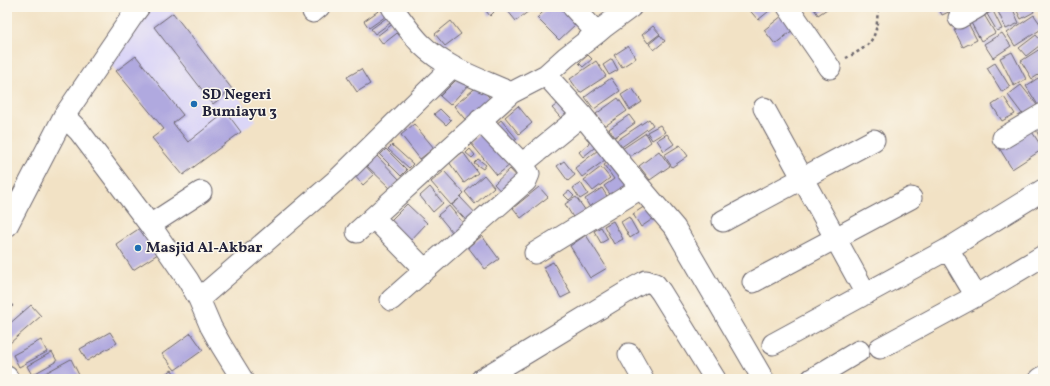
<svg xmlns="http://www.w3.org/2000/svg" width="1050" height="386" font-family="Vollkorn,serif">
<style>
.built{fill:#dbd6f7}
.building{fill:#b0a9df}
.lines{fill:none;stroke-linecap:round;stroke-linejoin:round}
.minor-casing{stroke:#6b656b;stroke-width:23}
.path{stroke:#6b656b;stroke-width:2.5;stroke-dasharray:3 3;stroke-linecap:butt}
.minor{stroke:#fff;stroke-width:21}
.poi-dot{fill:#1f6fb2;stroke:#fbf7ec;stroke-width:1.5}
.labels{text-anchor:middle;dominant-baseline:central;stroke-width:3;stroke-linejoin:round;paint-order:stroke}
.poi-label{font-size:15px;font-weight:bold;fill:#22223b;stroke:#fbf7ec;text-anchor:start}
</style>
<rect width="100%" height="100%" fill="#fbf7ec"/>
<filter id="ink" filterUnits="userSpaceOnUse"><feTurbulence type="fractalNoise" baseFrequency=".025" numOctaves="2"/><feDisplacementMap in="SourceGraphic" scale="8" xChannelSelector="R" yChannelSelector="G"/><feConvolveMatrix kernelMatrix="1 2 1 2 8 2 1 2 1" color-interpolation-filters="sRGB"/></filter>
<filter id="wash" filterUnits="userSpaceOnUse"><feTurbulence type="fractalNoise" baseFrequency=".012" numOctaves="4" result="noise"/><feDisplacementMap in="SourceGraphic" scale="16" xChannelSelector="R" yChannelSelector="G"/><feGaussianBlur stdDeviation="0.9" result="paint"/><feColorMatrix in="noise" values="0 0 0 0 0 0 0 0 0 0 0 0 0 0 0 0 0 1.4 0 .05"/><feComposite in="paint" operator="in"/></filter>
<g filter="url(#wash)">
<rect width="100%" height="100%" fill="#f2e2c5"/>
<!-- built -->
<path class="built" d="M153,7H169L256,120L183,175L152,138L164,129L110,64Z"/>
<g id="blocks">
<!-- building -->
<path class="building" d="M384,7L392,12L369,28L364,21Z
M483,7H490L494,12L490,16Z
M511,7H534L516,21L507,10Z
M548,7H561L577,23L559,40L537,18Z
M747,7H774L758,20Z
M813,7H830L818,15Z
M938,7H951L953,10L942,15Z
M996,7H1012L1019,23L1006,29Z
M1020,7H1032L1034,12L1021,19L1016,9Z
M993,11L1002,29L997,31L987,14Z
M787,12L798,26L775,44L764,30Z
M173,13L232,89L213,104L154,27Z
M393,13L397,18L375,34L371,29Z
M983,13L995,33L981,41L970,21Z
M1034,15L1043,28L1015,46L1007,33Z
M399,19L405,27L383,44L377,36Z
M451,21L461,34L445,46L435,34Z
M968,23L977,40L963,47L954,30Z
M653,26L660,34L648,43L642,35Z
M1002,33L1011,46L993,58L984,44Z
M660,35L665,41L654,50L649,44Z
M1036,35L1043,43L1026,56L1019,48Z
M628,46L636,58L622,67L614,55Z
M1043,47V72L1032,79L1021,61Z
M1012,52L1026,79L1014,86L1000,58Z
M588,55L592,59L583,67L579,63Z
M136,56L183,115L173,123L188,142L226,112L241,132L183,175L152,138L164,129L116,71Z
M612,59L618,70L609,75L603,65Z
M596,61L606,76L580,93L570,79Z
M995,63L1010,87L1002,92L987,68Z
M361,69L370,84L357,92L347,77Z
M461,75L469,84L450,105L440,96Z
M611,78L620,91L594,109L585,97Z
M1038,78L1043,86V102L1038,105L1026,86Z
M479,85L493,102L468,123L454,106Z
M1021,85L1037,105L1023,115L1008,95Z
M632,88L642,102L630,110L621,95Z
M1004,97L1015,114L1002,121L992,105Z
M618,98L627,111L605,126L596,114Z
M563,100L576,116L566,124L552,108Z
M518,106L532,123L519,134L505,117Z
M440,109L451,120L446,125L434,114Z
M629,115L635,123L615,137L609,129Z
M1043,118V145L1033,123Z
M649,119L653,125L620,148L616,141Z
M501,120L517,139L510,144L495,125Z
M414,124L434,148L420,159L401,135Z
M660,125L665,132L652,140L647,132Z
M1029,127L1043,149L1012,169L998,146Z
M483,132L510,165L497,175L470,142Z
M646,133L651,142L628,158L622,149Z
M667,134L674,144L664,151L657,140Z
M596,137L600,143L583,157L579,152Z
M392,145L413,164L409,168L388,149Z
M680,145L688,156L672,167L664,155Z
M602,147L609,157L582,177L575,168Z
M386,149L407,170L401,176L380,155Z
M470,149L475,155L472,158L466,153Z
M659,151L670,166L650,180L639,166Z
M463,152L478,173L464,183L449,162Z
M377,156L400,180L391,189L367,166Z
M478,159L486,165L483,169L474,163Z
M611,160L630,184L612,197L604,186L614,179L604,165Z
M564,161L575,175L568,181L557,166Z
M362,162L374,175L363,185L351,172Z
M601,167L610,178L593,191L584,180Z
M510,169L521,181L505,196L494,184Z
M444,171L464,193L460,197L481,219L472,227L452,205L459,199L451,205L431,182Z
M484,175L494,187L475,204L465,192Z
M581,183L588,194L580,199L573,188Z
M430,187L443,203L433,212L420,196Z
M539,187L548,197L521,218L513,208Z
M602,188L608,198L591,209L585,199Z
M569,191L574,196L569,200L564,195Z
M576,197L586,211L574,219L565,204Z
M407,204L427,223L409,242L389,222Z
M648,204L657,216L641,227L633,214Z
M449,206L468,229L457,238L438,215Z
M629,217L638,233L630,238L621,222Z
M613,221L623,239L614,244L604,226Z
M143,226L161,252L133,270L116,244Z
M601,227L608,239L601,243L594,231Z
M586,235L607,268L590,278L570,246Z
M482,236L499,259L485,269L468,247Z
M553,262L571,293L561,298L543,267Z
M7,298L13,306L7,311Z
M31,305L41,316L10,343L7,339V326Z
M110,332L117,343L87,361L80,349Z
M191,333L203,350L175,370L162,354Z
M41,340L47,352L19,367L13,355Z
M52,352L57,361L32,375L27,366Z
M71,359L81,379H39L38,377Z
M172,370L178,379H156Z"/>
</g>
</g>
<g filter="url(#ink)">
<use href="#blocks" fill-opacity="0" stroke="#6b656b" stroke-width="1"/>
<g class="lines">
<defs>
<path id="minor" d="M573,7L597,33L604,27L631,7
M788,7L830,68
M313,12L319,7
M959,18L978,7
M546,75L582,115L641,188L675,228L763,379
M511,93L546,75L566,57L597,33
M764,108L866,294
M64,116L79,131L150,225L188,280L199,299L211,327L221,345L242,379
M1003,138L1043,114
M522,164L582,115
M374,218L425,270L391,300
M723,221L874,140
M150,225L201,192
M7,226L64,116L133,15L139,7
M357,232L511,93C480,79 445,68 421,44C411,34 400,18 392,7
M948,249L976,296L1043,256
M535,253L641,188
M425,270L526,181L529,174L522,164L480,120
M753,282L911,198
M199,299L339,178L452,67
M773,344L948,249L1043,190
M880,348L976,296
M629,354L643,379
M7,377L8,379
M482,379L526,353L635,287L646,281L655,284L661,292L715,379
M812,379L859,351
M1040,379L1043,377"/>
</defs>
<!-- minor casing -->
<use href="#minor" class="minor-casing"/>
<!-- path -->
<path class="path" d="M846,58C854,54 868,47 872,39C878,30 877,17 878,7"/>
<!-- minor -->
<use href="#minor" class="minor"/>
</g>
</g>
<!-- markers -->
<g class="poi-dot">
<circle cx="194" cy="104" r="4"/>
<circle cx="138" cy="248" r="4"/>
</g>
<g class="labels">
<!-- poi labels -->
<g class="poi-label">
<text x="202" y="95">SD Negeri<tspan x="202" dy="17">Bumiayu 3</tspan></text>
<text x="146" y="248">Masjid Al-Akbar</text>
</g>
</g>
<!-- margin -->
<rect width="1050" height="386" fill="none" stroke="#fbf7ec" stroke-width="24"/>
</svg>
